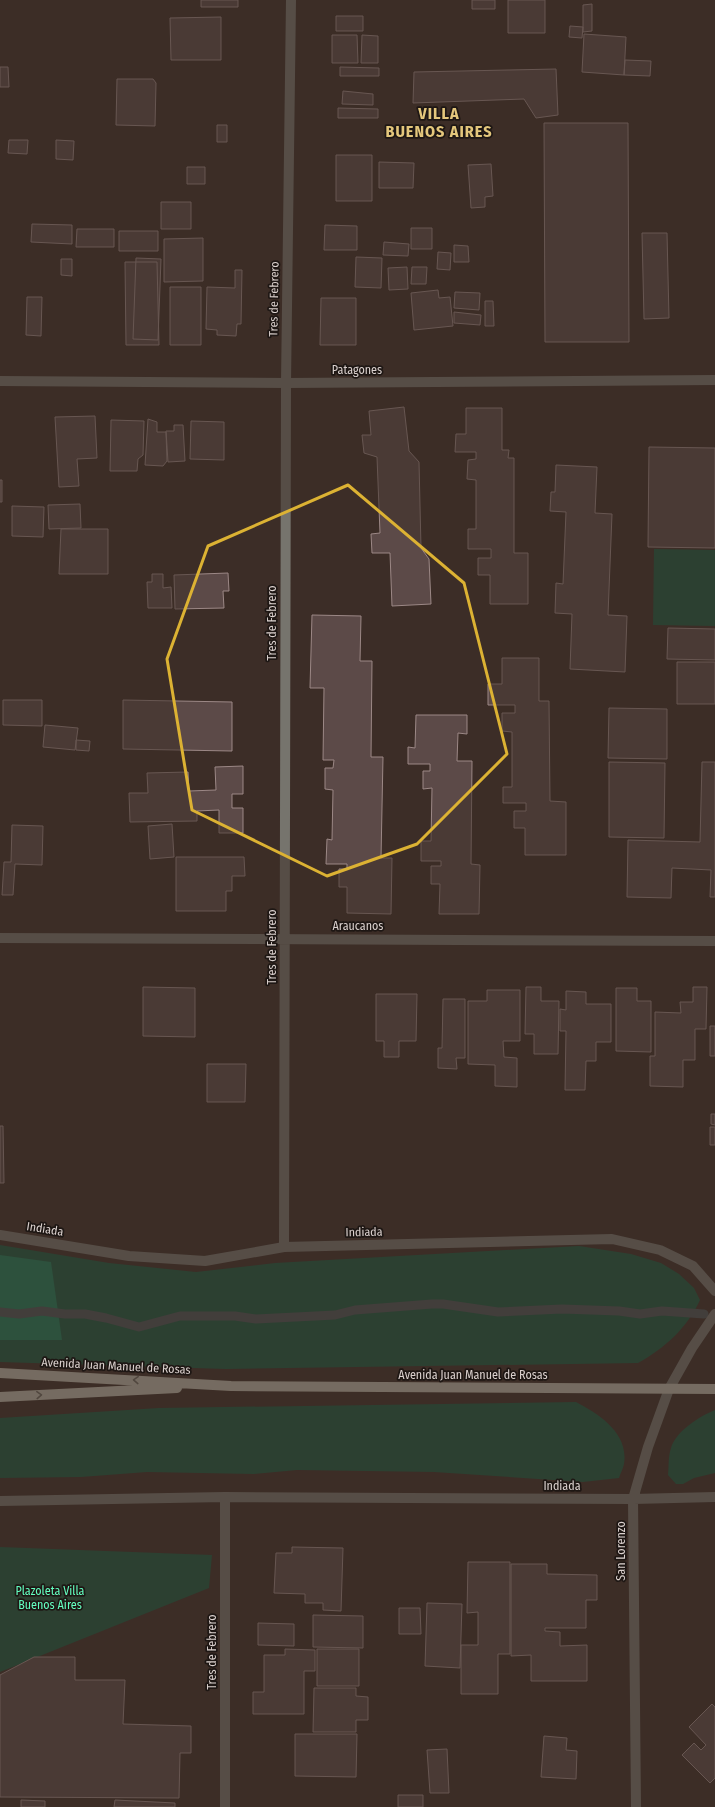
<svg xmlns="http://www.w3.org/2000/svg" width="715" height="1807" font-family="'Fira Sans Condensed',sans-serif">
<style>
.green{fill:#1a573f}
.forest{fill:#1c7c59}
.lines{fill:none;stroke-linecap:round;stroke-linejoin:round}
.stream{stroke:#495255;stroke-width:9}
.building{fill:#5c4a48;stroke:#9c8886}
.minor{stroke:#76746d;stroke-width:10}
.major{stroke:#bbb7a8;stroke-width:10}
.oneway{stroke:#6c675e}
.marked{fill:none;stroke:#dcb233;stroke-width:3;stroke-linejoin:round}
.labels{text-anchor:middle;dominant-baseline:central;stroke-width:3.5;stroke-linejoin:round;paint-order:stroke}
.street-label{font-size:12px;fill:#dbd1ce;stroke:#1e1714}
.park-label{font-size:12px;fill:#63ffc0;stroke:#1e1714}
.district-label{font-size:16px;font-weight:bold;letter-spacing:1px;fill:#e4c77c;stroke:#1e1714}
</style>
<rect width="100%" height="100%" fill="#3c2d27"/>
<!-- green -->
<path class="green" d="M654,549L715,550V626L653,625Z
M0,1245L109,1263L196,1272L275,1263L579,1246L631,1254L661,1263L679,1274L694,1288L700,1300C687,1328 665,1348 638,1363L226,1369L0,1362Z
M576,1402C599,1414 629,1433 624,1464C623,1469 620,1474 619,1478L583,1482L434,1472L297,1470L254,1474L147,1472L81,1477L0,1478V1418L159,1408Z
M715,1410V1473L694,1478L683,1484H676L668,1475C669,1466 668,1457 671,1448C676,1431 700,1416 715,1410Z
M0,1547L212,1555L209,1588L0,1672Z"/>
<!-- forest -->
<path class="forest" d="M0,1255L51,1262L62,1340H0Z"/>
<g class="lines">
<!-- stream -->
<path class="stream" d="M0,1312L19,1314L42,1311L65,1314H85L106,1318L139,1327L180,1316H235L256,1319L335,1315L355,1310L432,1304H443L498,1312L562,1309L619,1311L640,1314L662,1311L704,1314"/>
</g>
<!-- building -->
<path class="building" d="M201,0H238V7H201Z
M472,0H495V9H472Z
M508,0H545V33H508Z
M592,4V31L583,32V5Z
M336,16H363V31H336Z
M221,17V60H171L170,18Z
M570,26L583,27L582,38L569,37Z
M584,34L626,37L624,75L582,72Z
M332,35H357L358,63H332Z
M362,35L378,36V63H361Z
M625,60L651,61L650,76L624,75Z
M0,67H8L9,87H0Z
M340,67L379,68V76H340Z
M556,69L558,115L536,118L524,99L413,103L414,72Z
M117,79H153L156,83L155,126L116,125Z
M343,91L373,94V105L342,104Z
M338,108L378,109V118H338Z
M544,123H628L629,342H545Z
M217,125H227V142H217Z
M9,140H28L27,154L8,153Z
M56,140L74,141L73,160L56,159Z
M336,155H372V201H336Z
M379,162L414,163L413,188H379Z
M491,164L493,196L485,197V207L471,208L468,165Z
M187,167H205V184H187Z
M161,202H191V229H161Z
M32,224L72,225V244L31,242Z
M325,225L357,226V250H324Z
M411,228H432V249H411Z
M77,229H114V247H76Z
M119,231H158V251H119Z
M642,233H667L669,318L644,319Z
M203,238V281L164,282V239Z
M384,242L409,244L408,256L383,255Z
M454,245L468,246L469,262H454Z
M438,252L451,253L450,270L437,269Z
M356,257L382,258L381,288L355,287Z
M136,258L161,259L158,340L133,339Z
M61,259H72V276L61,275Z
M125,262H157L159,345H126Z
M407,267L408,289L389,290L388,268Z
M412,267H427L426,284H411Z
M235,270H242L241,324H237L236,336L217,335V330L206,329L207,287L235,288Z
M170,287H201V345H170Z
M438,290L439,298L450,297L453,326L414,330L411,293Z
M455,292L480,293L479,310L454,308Z
M27,297H42L41,336L26,335Z
M321,298H356V345H320Z
M485,301H493L494,326H485Z
M454,312L481,315L480,325L454,323Z
M404,407L409,451L419,462L421,548L429,559L431,604L392,606L390,553H372L371,534L380,533L377,457L364,453L362,435H371L369,411Z
M466,408H502V450H509L508,458H514V553H528V604H490V575H478V558H491V549H468V529H476V480L467,479L468,460L476,459V452H455L456,434H466Z
M95,416L97,458L77,459L79,486L59,487L55,417Z
M148,419L157,422V432H166L167,461L163,466L145,465Z
M111,420L144,421L143,455L138,459L137,471H110Z
M191,421L224,422V460L190,459Z
M174,425H183L185,461L168,462L166,431H174Z
M649,447L715,448V548L648,547Z
M556,465L597,467L595,513L612,514L608,615L627,616L625,672L570,669L572,614L555,613L556,583L563,584L566,512L550,511L551,492H555Z
M0,480H2V502H0Z
M80,504L81,528L49,529L48,505Z
M12,506L44,507L43,537L12,536Z
M61,529H108V574H59Z
M228,573L229,591H223L224,608L175,609L174,575Z
M152,574H163V588L171,587L172,608H148L147,582H152Z
M312,615L361,616L360,661H372L371,757H383L381,858H392L391,914L347,913V887H339V869H347V864H326L327,839L332,840L333,790L325,789V768H333L334,760H323L324,688H310Z
M668,628L715,629V660L667,659Z
M502,658H539V701H549L550,801L566,802V855H525V828H514V811H526V803H503V787H512V732L502,731V713H515V705H488V684H502Z
M677,662H715V704H677Z
M3,700H42V726L3,725Z
M123,700L232,702V751L123,749Z
M609,708L667,709V759L608,758Z
M416,715H467V734L458,733L457,761H472L471,864L480,865L479,914H439L440,884H431V866H441V861H421V841H431L432,788L423,789V771H430V764H408V747L415,748Z
M45,725L78,728L75,750L43,747Z
M76,740L90,741L89,751L76,750Z
M609,762L665,763L664,838L609,837Z
M702,762H715V897H710L711,870L672,868L671,898L627,897L628,840L700,842Z
M243,766V794H232V808H243V833H219V810L197,811V821L130,822L129,793H148L147,773L188,772L189,791L216,790L215,767Z
M172,824L174,857L150,859L148,826Z
M12,825L43,826L42,865L15,864L13,895H2L4,862H11Z
M176,857H244L245,876H232V891H226V911H176Z
M143,987L195,988V1037L143,1036Z
M526,987H541V1001H559L558,1054H534V1034H525Z
M693,987H707L706,1029H695V1060H683V1087L650,1086V1056H655V1012L681,1013L680,1002H693Z
M616,988H637V1001H651V1052L616,1051Z
M487,990H520V1041H503L504,1057L517,1058V1087L495,1086V1065L468,1064V1001H487Z
M566,991L586,992V1004H611V1042H596V1061H586L585,1090H565L566,1031H560V1009L566,1010Z
M376,994H417L416,1041H399V1057H384V1041H376Z
M443,999H465V1058H456L457,1069L438,1068V1048H442Z
M710,1026H715V1056H710Z
M207,1064H246L245,1102H207Z
M711,1114H715V1125L711,1124Z
M0,1126H3L4,1183H0Z
M710,1127H715V1145H710Z
M292,1547L343,1548L341,1611L323,1610V1603H305V1594L274,1593L276,1553H292Z
M468,1562H510V1654H498V1694H461V1645H478V1612L467,1613Z
M511,1564H547V1574L597,1575V1600H586V1628H545V1631L560,1632V1646L587,1645V1681H531V1655L511,1656Z
M427,1603L462,1604L460,1668L425,1666Z
M399,1608H420L421,1634H399Z
M313,1615L363,1616V1648L313,1647Z
M258,1623L294,1624V1646L258,1645Z
M285,1649L315,1650V1671H304V1714H253V1692H264V1655H285Z
M317,1649H359V1686H317Z
M34,1657H75V1680H125L123,1724L191,1726V1753H180L179,1798L0,1797V1675Z
M314,1688H356V1696L368,1697V1720H356V1732H313Z
M712,1704L715,1707V1778L710,1783L682,1755L694,1743L701,1750L706,1745L689,1727Z
M295,1734H357L356,1777L295,1776Z
M544,1736L567,1738L566,1750L577,1751L576,1779L541,1777Z
M447,1749L449,1793H430L427,1750Z
M398,1795H423V1807H398Z
M21,1800L45,1801V1807H21Z
M115,1800L175,1803V1807H114Z"/>
<g class="lines">
<!-- minor -->
<path class="minor" d="M0,381L286,383L715,380
M0,938L715,941
M0,1235L129,1256L205,1261L284,1247L612,1239L660,1250L693,1266L715,1291
M284,1247L286,383L291,0
M225,1497V1807
M0,1501L225,1497L633,1499L715,1497
M636,1807L633,1499L648,1447L669,1389L692,1348L715,1314"/>
<!-- major -->
<path class="major" d="M0,1373L231,1386L715,1389
M0,1397L177,1388"/>
</g>
<!-- one-way arrows -->
<defs><path id="oneway-chevron" d="M-2-3.5L2.5 0L-2 3.5" fill="none" stroke-width="1.6" stroke-linecap="round" stroke-linejoin="round"/></defs>
<g class="oneway">
<use href="#oneway-chevron" transform="translate(136 1380) rotate(-177)"/>
<use href="#oneway-chevron" transform="translate(39 1395) rotate(-3)"/>
</g>
<!-- marked area -->
<path d="M0 0H715V1807H0ZM348,485L464,583L507,754L417,844L327,876L192,810L167,659L208,546Z" fill="#3c2d27" fill-opacity=".55" fill-rule="evenodd"/>
<path class="marked" d="M348,485L464,583L507,754L417,844L327,876L192,810L167,659L208,546Z"/>
<g class="labels">
<!-- street labels -->
<g class="street-label">
<text transform="translate(274 299) rotate(-89)">Tres de Febrero</text>
<text x="357" y="370">Patagones</text>
<text transform="translate(272 623) rotate(-90)">Tres de Febrero</text>
<text x="358" y="926">Araucanos</text>
<text transform="translate(272 947) rotate(-90)">Tres de Febrero</text>
<text transform="translate(45 1229) rotate(9)">Indiada</text>
<text transform="translate(364 1232) rotate(-1)">Indiada</text>
<text transform="translate(116 1366) rotate(3)">Avenida Juan Manuel de Rosas</text>
<text x="473" y="1375">Avenida Juan Manuel de Rosas</text>
<text x="562" y="1486">Indiada</text>
<text transform="translate(621 1551) rotate(-90)">San Lorenzo</text>
<text transform="translate(212 1652) rotate(-90)">Tres de Febrero</text>
</g>
<!-- park labels -->
<g class="park-label">
<text x="50" y="1591">Plazoleta Villa<tspan x="50" dy="14">Buenos Aires</tspan></text>
</g>
<!-- district labels -->
<g class="district-label">
<text x="439" y="113">VILLA<tspan x="439" dy="18">BUENOS AIRES</tspan></text>
</g>
</g>
</svg>
